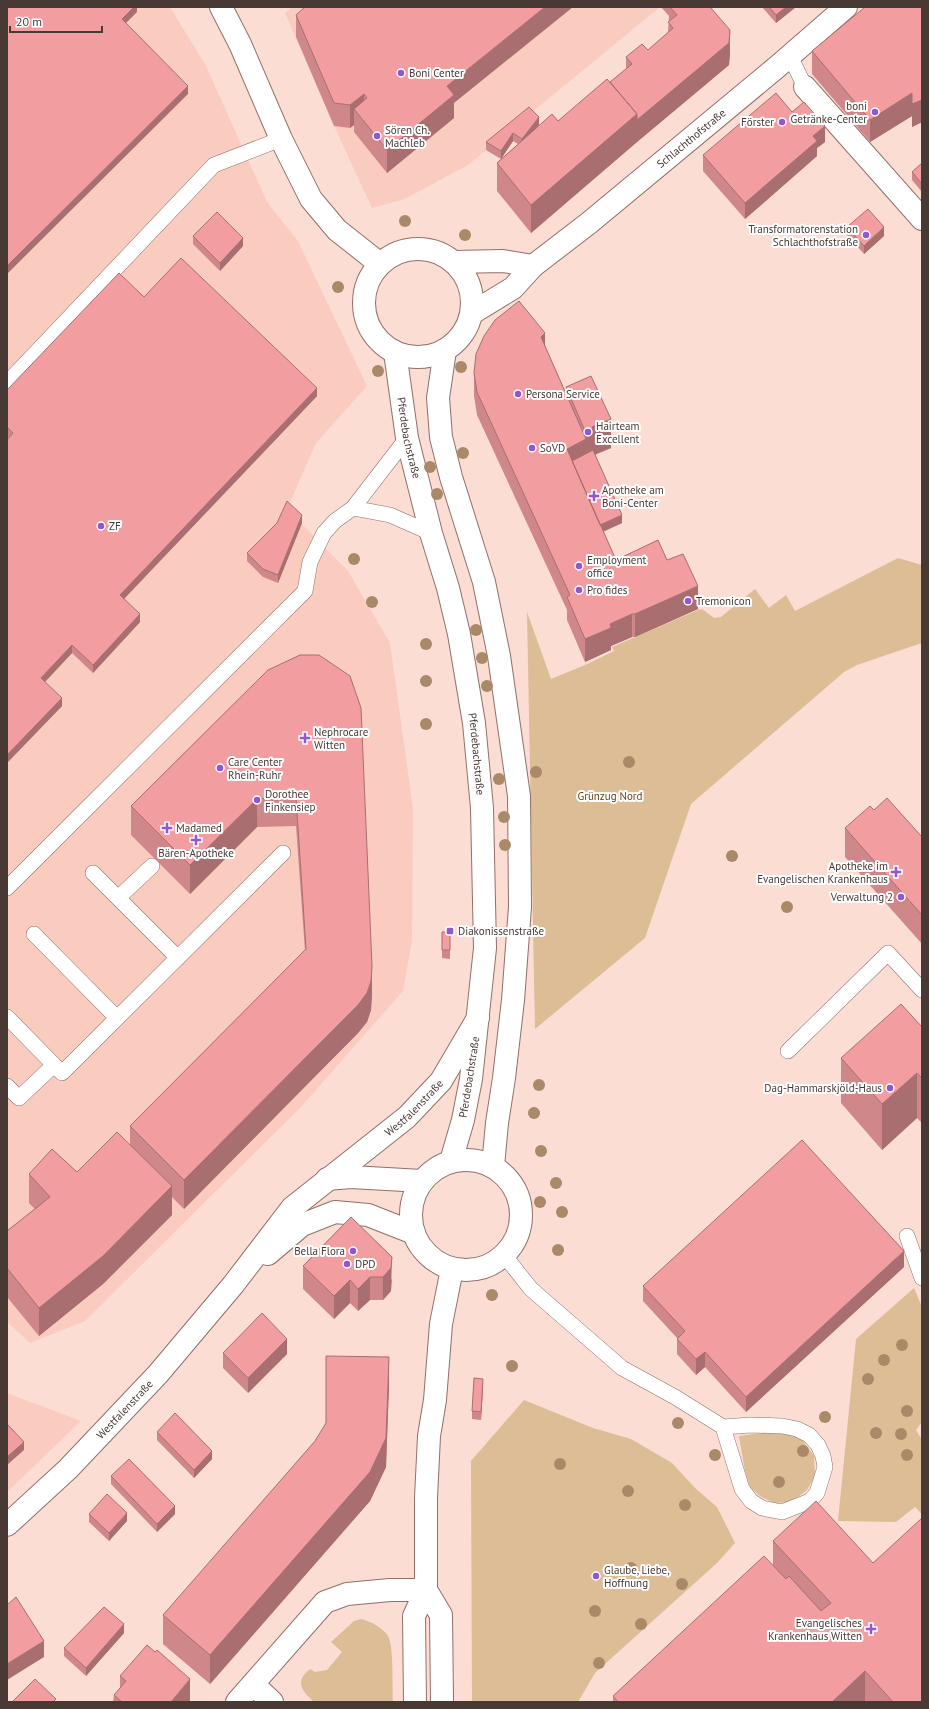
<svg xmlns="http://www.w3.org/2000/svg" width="929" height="1709" font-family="'PT Sans',sans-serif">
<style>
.built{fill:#faccc0}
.green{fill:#ddbd96}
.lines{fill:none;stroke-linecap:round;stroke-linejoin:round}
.lane-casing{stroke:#917067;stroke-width:16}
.street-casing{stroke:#917067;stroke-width:24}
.secondary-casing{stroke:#917067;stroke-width:24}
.lane{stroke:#fff;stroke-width:15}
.street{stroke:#fff;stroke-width:22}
.secondary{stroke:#fff;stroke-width:22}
.tree{fill:#aa8969}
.wall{fill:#d0878a;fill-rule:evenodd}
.shaded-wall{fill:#a96e70}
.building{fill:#f29da0;stroke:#a96e70}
.poi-dot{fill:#9057ce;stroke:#fff;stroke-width:1.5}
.labels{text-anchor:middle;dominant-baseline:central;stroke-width:4;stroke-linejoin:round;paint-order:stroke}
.poi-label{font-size:11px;fill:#483935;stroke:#fff;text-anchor:start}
.street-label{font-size:11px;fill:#483935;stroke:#fff}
.park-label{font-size:11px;fill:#674512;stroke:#fff}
</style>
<rect width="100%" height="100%" fill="#fbddd4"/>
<!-- built -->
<path class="built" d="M7,7H170L206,66L267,202L298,241L367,386L316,443L287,509L348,571L390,643L413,808L412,941L403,991L300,1108L85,1321L30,1343L7,1322Z
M293,7H660L468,165L405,199L372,208L334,126L285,13Z
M7,1393L81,1421L7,1492Z"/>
<!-- green -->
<path class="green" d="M898,558L922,565V643L857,665L844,672L691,804L645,938L535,1029L527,612L551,679L585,665L614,651L612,647L698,610L702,609L714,618L721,617L755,589L769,608L786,595L795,611Z
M914,1288L922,1307V1422L916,1430L922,1440V1514L915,1507L896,1522L838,1521L856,1339Z
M524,1400L593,1428L631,1439L672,1463L695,1488L717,1507L735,1543L717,1563L595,1673L578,1702H472L471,1461Z
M778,1431L800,1437L814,1456L815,1476L807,1490L791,1502L774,1503L760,1496L750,1487L745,1471L739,1436Z
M362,1619C371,1622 382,1627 388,1636C394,1646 392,1688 393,1702H314C302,1691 294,1682 310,1669L315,1672L327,1670L342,1652L331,1642L354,1621Z"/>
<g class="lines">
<defs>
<path id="lane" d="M790,56L805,87
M7,383L214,165L281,139
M353,508L390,515L431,533
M93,873L178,958
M7,888L305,591L310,562L324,533L335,521L353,508L407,438
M118,898L152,866
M34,934L117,1018
M7,1017L62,1073L283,853
M788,1051L888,953L922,990
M7,1086L19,1098L54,1065
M907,1236L922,1278
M504,1255L531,1289L622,1368L675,1397L723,1427L751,1425L782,1426L797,1429L809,1435L818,1445L823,1456L825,1467L817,1493L810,1501L782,1512L762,1508L751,1501L742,1489L723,1427"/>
<g id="street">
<path d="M805,87L922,219"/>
<path d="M454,262L503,261L533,266"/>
<path id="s1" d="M472,313L513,288L533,266L589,223L777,67L846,7"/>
<path d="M327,1179L351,1177L422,1181"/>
<path d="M268,1254L302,1225L335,1212L368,1215L414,1233"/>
<path id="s2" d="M7,1525L68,1469L158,1374L233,1285L292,1208L407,1117L441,1081L478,1018"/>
<path d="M253,1684L272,1702"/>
<path d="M237,1702L325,1602L347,1594L390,1590H426"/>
</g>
<g id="secondary">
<path d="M221,7L240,44L281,139L311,199L337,230L380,264"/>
<circle cx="418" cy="303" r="54"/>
<path d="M445,350L438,398L441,437L451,477L484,582L499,656L519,796L520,907L513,1000L504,1078L497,1123L493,1166"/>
<path id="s3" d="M395,352L407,438L431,533L448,588L459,634L474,723L482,808L485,948L471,1079L463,1120L451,1161"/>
<circle cx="466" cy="1215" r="55"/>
<path d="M426,1590L441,1615L442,1702"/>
<path d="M415,1702L414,1616L426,1590V1498L429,1436L435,1400L441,1324L452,1269"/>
</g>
</defs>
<!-- lane casing -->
<use href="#lane" class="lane-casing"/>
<!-- street casing -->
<use href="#street" class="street-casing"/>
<!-- secondary casing -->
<use href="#secondary" class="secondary-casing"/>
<!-- lane -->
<use href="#lane" class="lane"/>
<!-- street -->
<use href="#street" class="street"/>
<!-- secondary -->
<use href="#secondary" class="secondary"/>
</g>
<!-- trees -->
<g class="tree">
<circle cx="405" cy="221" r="6"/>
<circle cx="465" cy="235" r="6"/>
<circle cx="338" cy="287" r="6"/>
<circle cx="461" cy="367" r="6"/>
<circle cx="378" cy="371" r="6"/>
<circle cx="463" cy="453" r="6"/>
<circle cx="430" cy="467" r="6"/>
<circle cx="437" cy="494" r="6"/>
<circle cx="354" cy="559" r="6"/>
<circle cx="372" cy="602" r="6"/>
<circle cx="476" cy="630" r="6"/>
<circle cx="426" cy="644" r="6"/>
<circle cx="482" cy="658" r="6"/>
<circle cx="426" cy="681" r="6"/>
<circle cx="487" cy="686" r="6"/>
<circle cx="426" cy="724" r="6"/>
<circle cx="629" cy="762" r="6"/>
<circle cx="536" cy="772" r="6"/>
<circle cx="499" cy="779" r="6"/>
<circle cx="504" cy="817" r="6"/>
<circle cx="505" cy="845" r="6"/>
<circle cx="732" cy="856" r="6"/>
<circle cx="787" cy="907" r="6"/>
<circle cx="539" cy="1085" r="6"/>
<circle cx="534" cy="1113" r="6"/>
<circle cx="541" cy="1151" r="6"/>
<circle cx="556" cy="1183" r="6"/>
<circle cx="540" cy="1202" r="6"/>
<circle cx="562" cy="1212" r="6"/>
<circle cx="558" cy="1250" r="6"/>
<circle cx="492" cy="1295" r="6"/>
<circle cx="902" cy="1345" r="6"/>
<circle cx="884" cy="1360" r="6"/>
<circle cx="512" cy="1366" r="6"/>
<circle cx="868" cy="1379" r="6"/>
<circle cx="907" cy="1411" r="6"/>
<circle cx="825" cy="1417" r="6"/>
<circle cx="678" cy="1423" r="6"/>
<circle cx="876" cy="1433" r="6"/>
<circle cx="901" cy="1434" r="6"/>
<circle cx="803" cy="1451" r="6"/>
<circle cx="715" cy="1455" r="6"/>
<circle cx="907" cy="1455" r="6"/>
<circle cx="560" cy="1464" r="6"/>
<circle cx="779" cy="1482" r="6"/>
<circle cx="628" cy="1491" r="6"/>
<circle cx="685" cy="1505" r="6"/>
<circle cx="631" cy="1568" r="6"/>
<circle cx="682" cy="1584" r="6"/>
<circle cx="595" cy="1611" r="6"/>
<circle cx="641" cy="1624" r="6"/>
<circle cx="599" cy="1663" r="6"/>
</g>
<!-- wall -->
<path class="wall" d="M661,7H710L730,53L729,65L637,142L531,233L497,191V163L501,159L486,150V142L539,125L536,129L558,121L610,82L626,69V57L648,50L668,33L669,16ZM513,141L518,144L501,159Z
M762,7H796L776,23Z
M922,7V122L912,127V116L870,142L812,74V51Z
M296,15L454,103V118L387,173L354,132V125L350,128L334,126L296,37Z
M792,112L825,142L817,148V156L745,219L703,171V155Z
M922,163V192L912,180V172Z
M847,227L884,236L864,254L847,235Z
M193,236L243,246L220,271L193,244Z
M144,297L317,396L124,599L140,622L93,673L72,653L45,682L62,706L7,763L9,438L7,436V390Z
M545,348L566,393V387L611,448L595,455L622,523L603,532L616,560H667L698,609L635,637H632L611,646V650L585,662L567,620V610L477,415L474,396V373Z
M302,523L278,583L263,577L247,561V553Z
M268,670L372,994L371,1010L367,1022L358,1033L184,1209L172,1197V1215L103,1284L39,1336L7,1297V1231L35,1209L29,1203V1174L77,1172L130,1144V1126L305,951L296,826L257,827L190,894L131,835V806Z
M874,810L922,837V944L845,857V828Z
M442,932H450V959L442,958Z
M922,1027V1123L917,1118L882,1150L841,1103V1058Z
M351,1217L392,1280L391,1291L383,1300H370L358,1311L350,1303L334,1319L303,1289V1266Z
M904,1267L746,1412L705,1367L696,1375L677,1354V1338L643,1301V1286Z
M223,1353L287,1354L248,1393L223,1368Z
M389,1385L386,1467L370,1501L210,1684L163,1644V1615Z
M483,1387L481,1420L472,1419V1411Z
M157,1432L212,1459L194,1478L157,1440Z
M111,1476L175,1514L157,1532L111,1484Z
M89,1514L127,1521L109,1541L89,1522Z
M773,1541L873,1563L922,1702H613V1696L773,1565Z
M124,1633L86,1676L64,1656V1648Z
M120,1676L190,1702H113L114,1695L120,1689Z"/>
<!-- shaded-wall -->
<path class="shaded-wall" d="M134,7H137V12L122,27V19Z
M545,7H573L454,103V118L387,173V150L447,86Z
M786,7H796L776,23V15Z
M730,30V53L729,65L637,142L531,233V205Z
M188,86V94L7,274V266Z
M912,93V116L870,142V120Z
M364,94V116L354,109V125L350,128V105Z
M922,100V122L912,127V104Z
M539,117V125L522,148V139Z
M825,126V142L817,148V156L745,219V203L813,136Z
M513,133V141L501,159V151Z
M884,227V236L864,254V246Z
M243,238V246L220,271V263Z
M545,333V356L541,337Z
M317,388V396L120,603V595Z
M611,419V448L593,455L586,461V433L592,427Z
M586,439V461L570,470L567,449Z
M302,515V523L278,583V575Z
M622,515V523L595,535V527Z
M698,586V609L635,637V614Z
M140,614V622L93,673V665Z
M632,614V637L611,646V650L585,662V639L610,624Z
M72,645V653L41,686V678Z
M62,698V706L7,763V755Z
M257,799V827L190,894V865Z
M372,966V994L371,1010L367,1022L358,1033L184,1209V1180Z
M917,1073V1118L882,1150V1104Z
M172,1186V1215L103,1284L39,1336V1308Z
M904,1251V1267L746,1412V1397Z
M392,1257L391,1291L383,1300V1277Z
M370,1277V1300L358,1311V1289Z
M350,1280V1303L334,1319V1296Z
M287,1339V1354L248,1393V1378Z
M705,1352V1367L696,1375V1359Z
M389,1357V1385L386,1467L370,1501L210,1684V1655Z
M483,1379V1387L481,1420V1412Z
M24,1442V1450L7,1465V1457Z
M212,1451V1459L194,1478V1470Z
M175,1506V1514L157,1532V1524Z
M127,1513V1521L109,1541V1533Z
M124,1624V1633L86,1676V1668Z
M44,1641V1657L7,1680V1664Z
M865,1671V1702H832Z
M190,1679V1702H171Z"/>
<!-- building -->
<path class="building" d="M7,7H134L122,19L188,86L7,266Z
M305,7H545L447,86L454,95L387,150L354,109L367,98L364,94L350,105L334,103L296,15Z
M670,7H710L730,30L729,43L637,120V114L610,82L632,64L626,57L642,44L648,50L673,28L668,22L677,15Z
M769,7H786L776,15Z
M865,7H922V100L912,104V93L870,120L812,51Z
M607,79L637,114L531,205L497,163L552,114L558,121Z
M776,93L792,112L804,102L825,126L813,136L817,141L745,203L703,155Z
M529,107L539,117L522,139L513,133L501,151L486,142Z
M922,163V184L912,172Z
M868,209L884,227L864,246L847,227Z
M217,212L243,238L220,263L193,236Z
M181,258L317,388L120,595L140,614L93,665L72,645L41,678L62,698L7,755V440L13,433L7,427V390L119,273L144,297Z
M519,301L545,333L541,337L586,439L567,449L616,560L658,540L667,560L683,554L698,586L635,614H632L610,624L611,628L585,639L567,597L570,595L477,392L474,373L476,354L484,336L495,320Z
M591,376L611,419L592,427L593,430L586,433L566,387Z
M593,450L622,515L600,525L572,461Z
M287,501L302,515L278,575L263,569L247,553L277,523Z
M300,655H319L350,676L361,708L372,966L371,981L367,993L358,1005L184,1180L130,1126L306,949L296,797L257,799L190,865L131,806L268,670Z
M887,798L922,837V915L845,828L870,806L874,810Z
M442,932H450V950H442Z
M901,1004L922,1027V1078L917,1073L882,1104L841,1058Z
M117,1132L172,1186L103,1256L39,1308L7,1268V1231L50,1197L29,1174L52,1149L77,1172Z
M802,1140L904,1251L746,1397L705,1352L696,1359L677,1339L685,1331L643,1286Z
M351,1217L392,1257L391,1268L383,1277H370L358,1289L350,1280L334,1296L303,1266Z
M262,1313L287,1339L248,1378L223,1353Z
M326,1356L389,1357L386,1438L370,1472L210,1655L163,1615L315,1441L326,1423Z
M474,1378L483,1379L481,1412L472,1411Z
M175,1413L212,1451L194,1470L157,1432Z
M7,1424L24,1442L7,1457Z
M129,1459L175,1506L157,1524L111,1476Z
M107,1494L127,1513L109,1533L89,1514Z
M816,1501L873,1563L922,1518V1702H893L865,1671L832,1702H618L613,1696L764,1556L786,1579L789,1576L821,1611L831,1603L773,1541Z
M16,1597L44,1641L7,1664V1605Z
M104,1607L124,1624L86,1668L64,1648Z
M147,1645L155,1652L157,1650L190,1679L171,1702H122L114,1695L126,1681L120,1676Z
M35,1679L56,1699L53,1702H12Z"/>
<!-- markers -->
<g class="poi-dot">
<circle cx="401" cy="73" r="4"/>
<circle cx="875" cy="112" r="4"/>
<circle cx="782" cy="122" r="4"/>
<circle cx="377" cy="136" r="4"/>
<circle cx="866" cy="235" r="4"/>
<circle cx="518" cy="394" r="4"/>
<circle cx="588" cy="432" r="4"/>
<circle cx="532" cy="448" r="4"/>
<path d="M592 490h4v4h4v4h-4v4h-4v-4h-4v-4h4z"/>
<circle cx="101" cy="526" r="4"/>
<circle cx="579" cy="566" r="4"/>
<circle cx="579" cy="590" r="4"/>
<circle cx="688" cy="601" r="4"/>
<path d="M303 732h4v4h4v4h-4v4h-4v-4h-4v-4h4z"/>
<circle cx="220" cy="768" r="4"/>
<circle cx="257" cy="800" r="4"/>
<path d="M165 822h4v4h4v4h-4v4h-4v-4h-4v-4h4z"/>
<path d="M194 834h4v4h4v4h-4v4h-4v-4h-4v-4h4z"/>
<path d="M894 866h4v4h4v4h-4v4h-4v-4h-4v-4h4z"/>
<circle cx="901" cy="897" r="4"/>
<rect x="446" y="927" width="8" height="8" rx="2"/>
<circle cx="890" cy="1088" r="4"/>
<circle cx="353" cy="1251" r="4"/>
<circle cx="347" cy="1264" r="4"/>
<circle cx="596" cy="1576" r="4"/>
<path d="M869 1623h4v4h4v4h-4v4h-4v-4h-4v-4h4z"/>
</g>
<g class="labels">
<!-- poi labels -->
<g class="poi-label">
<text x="409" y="73">Boni Center</text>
<text x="867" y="106" text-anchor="end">boni<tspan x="867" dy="13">Getränke-Center</tspan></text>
<text x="774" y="122" text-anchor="end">Förster</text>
<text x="385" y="130">Sören Ch.<tspan x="385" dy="13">Machleb</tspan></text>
<text x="858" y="229" text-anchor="end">Transformatorenstation<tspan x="858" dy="13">Schlachthofstraße</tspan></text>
<text x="526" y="394">Persona Service</text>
<text x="596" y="426">Hairteam<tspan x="596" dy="13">Excellent</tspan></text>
<text x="540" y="448">SoVD</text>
<text x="602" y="490">Apotheke am<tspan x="602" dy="13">Boni-Center</tspan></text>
<text x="109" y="526">ZF</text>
<text x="587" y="560">Employment<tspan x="587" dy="13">office</tspan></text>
<text x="587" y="590">Pro fides</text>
<text x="696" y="601">Tremonicon</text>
<text x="314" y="732">Nephrocare<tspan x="314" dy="13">Witten</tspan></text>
<text x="228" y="762">Care Center<tspan x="228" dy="13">Rhein-Ruhr</tspan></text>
<text x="265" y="794">Dorothee<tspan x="265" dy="13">Finkensiep</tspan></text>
<text x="176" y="828">Madamed</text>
<text x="196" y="853" text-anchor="middle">Bären-Apotheke</text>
<text x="888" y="866" text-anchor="end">Apotheke im<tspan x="888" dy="13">Evangelischen Krankenhaus</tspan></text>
<text x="893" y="897" text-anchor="end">Verwaltung 2</text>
<text x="458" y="931">Diakonissenstraße</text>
<text x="882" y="1088" text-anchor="end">Dag-Hammarskjöld-Haus</text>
<text x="345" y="1251" text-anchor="end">Bella Flora</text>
<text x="355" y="1264">DPD</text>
<text x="604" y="1570">Glaube, Liebe,<tspan x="604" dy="13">Hoffnung</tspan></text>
<text x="862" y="1623" text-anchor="end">Evangelisches<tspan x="862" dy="13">Krankenhaus Witten</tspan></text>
</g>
<!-- street labels -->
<g class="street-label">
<text stroke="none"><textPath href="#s1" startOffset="281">Schlachthofstraße</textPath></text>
<text stroke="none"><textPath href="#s3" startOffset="87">Pferdebachstraße</textPath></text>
<text stroke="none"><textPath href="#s3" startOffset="411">Pferdebachstraße</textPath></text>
<text transform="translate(469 1077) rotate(-81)">Pferdebachstraße</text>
<text stroke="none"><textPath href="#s2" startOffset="585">Westfalenstraße</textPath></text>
<text stroke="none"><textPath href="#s2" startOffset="165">Westfalenstraße</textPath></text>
</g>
<!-- park labels -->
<g class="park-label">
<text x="610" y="796">Grünzug Nord</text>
</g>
</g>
<!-- border -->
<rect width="929" height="1709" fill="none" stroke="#483935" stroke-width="16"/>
<!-- scale -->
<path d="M10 26v6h92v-6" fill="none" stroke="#483935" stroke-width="2"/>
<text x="16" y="26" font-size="12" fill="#483935" stroke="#ffffff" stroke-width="3" paint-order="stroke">20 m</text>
</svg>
